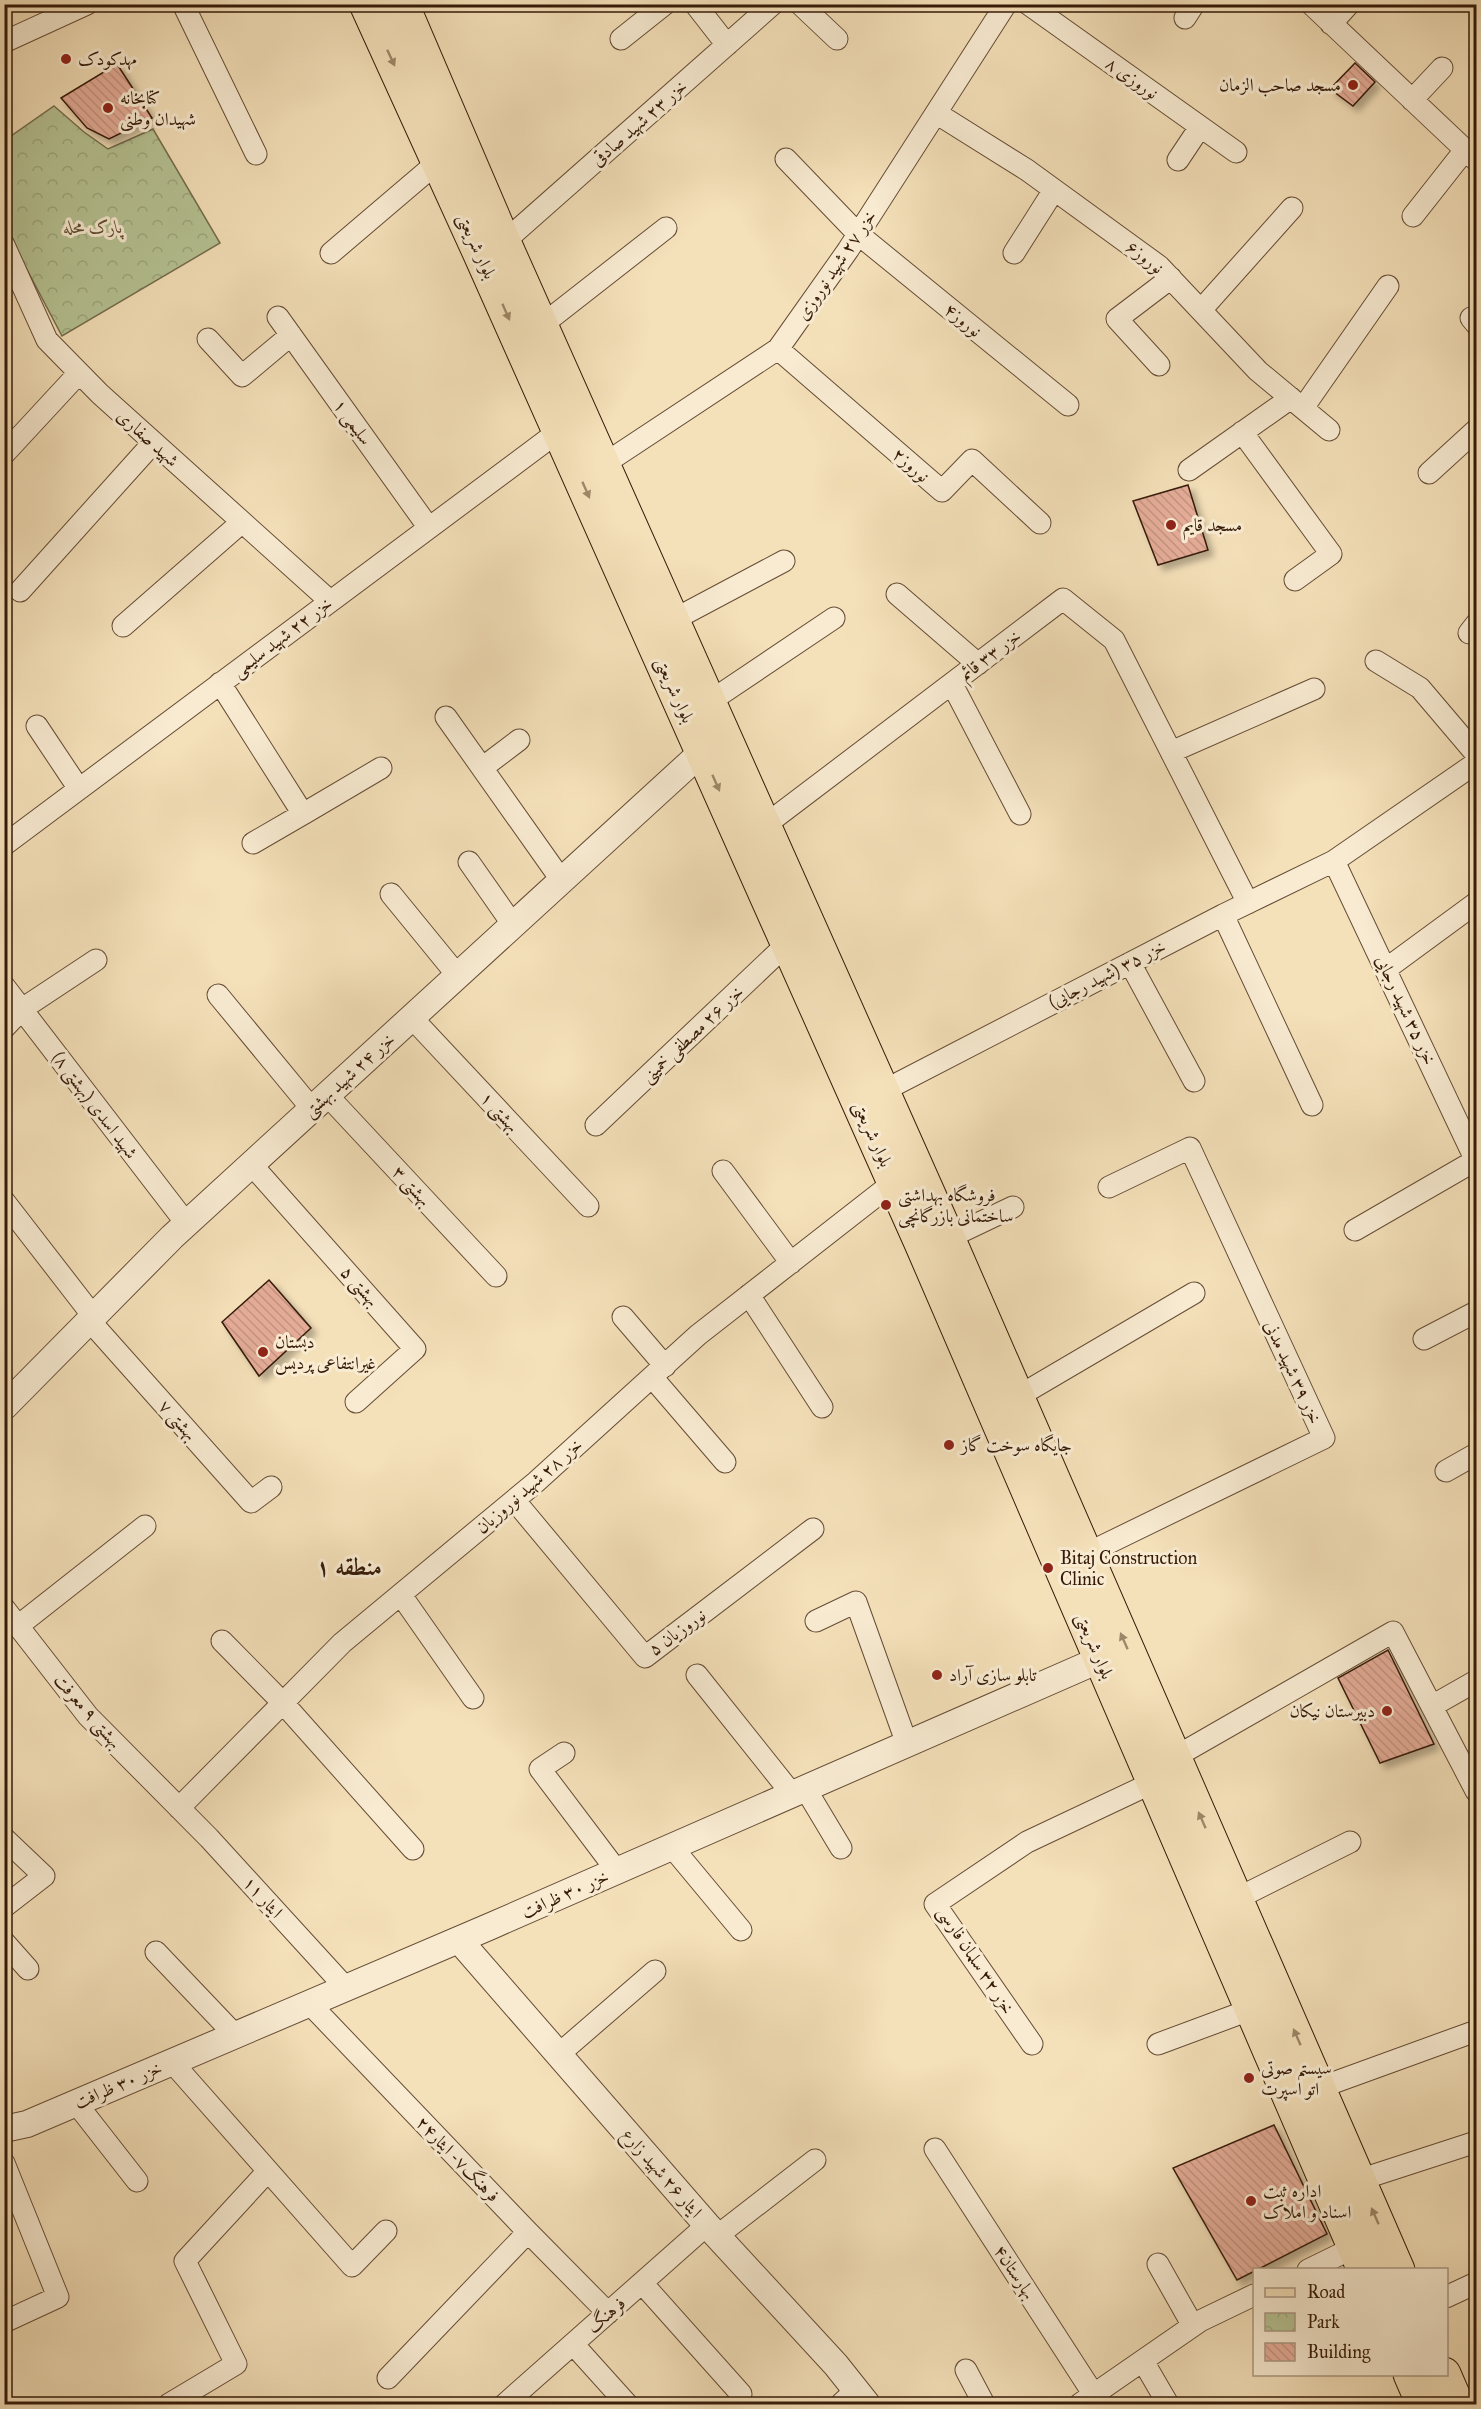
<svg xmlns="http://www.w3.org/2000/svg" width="1481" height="2409" font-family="'IM FELL Great Primer',Amiri,serif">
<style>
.park{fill:url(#park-crowns);stroke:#766e4e;stroke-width:1.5}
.building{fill:url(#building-back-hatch);stroke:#351a08;stroke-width:1.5;filter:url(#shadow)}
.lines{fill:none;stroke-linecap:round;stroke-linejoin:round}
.minor-casing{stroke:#654c34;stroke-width:23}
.tertiary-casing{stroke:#654c34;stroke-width:28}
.primary-casing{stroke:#351a08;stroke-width:35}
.minor{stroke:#f8ebd2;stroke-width:21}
.tertiary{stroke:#f8ebd2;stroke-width:26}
.primary{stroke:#f4e0b9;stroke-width:33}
.oneway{fill:#9e8769}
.poi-dot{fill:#8f2418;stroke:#f8ebd2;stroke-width:2}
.labels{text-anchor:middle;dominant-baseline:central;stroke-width:6;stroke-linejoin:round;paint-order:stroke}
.poi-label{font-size:18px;fill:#351a08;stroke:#f8ebd2;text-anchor:start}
.street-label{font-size:18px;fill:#351a08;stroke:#f8ebd2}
.park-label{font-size:18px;font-style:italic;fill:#5c4d32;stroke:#f8ebd2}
.district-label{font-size:24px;font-weight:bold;fill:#351a08;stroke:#f8ebd2}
</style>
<defs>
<pattern id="park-crowns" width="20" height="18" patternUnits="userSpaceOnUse" patternTransform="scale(1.5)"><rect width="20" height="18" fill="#b6c394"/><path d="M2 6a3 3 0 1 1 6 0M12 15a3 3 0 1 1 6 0" fill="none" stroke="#9da77e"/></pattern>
<pattern id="building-back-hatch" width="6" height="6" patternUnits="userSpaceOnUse" patternTransform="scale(1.5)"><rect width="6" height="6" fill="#e4ac97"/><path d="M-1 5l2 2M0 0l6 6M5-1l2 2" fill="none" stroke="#c49381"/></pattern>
<filter id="shadow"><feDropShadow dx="5.5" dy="5.5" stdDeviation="3" flood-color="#0004"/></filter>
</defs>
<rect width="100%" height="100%" fill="#f4e0b9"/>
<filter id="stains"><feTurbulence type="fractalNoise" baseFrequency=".00333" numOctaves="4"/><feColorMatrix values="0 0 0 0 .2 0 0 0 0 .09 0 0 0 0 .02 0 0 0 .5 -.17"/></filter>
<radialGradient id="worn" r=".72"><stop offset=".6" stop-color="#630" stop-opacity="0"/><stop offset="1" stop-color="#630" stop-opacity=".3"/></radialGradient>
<!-- park -->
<path class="park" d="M54,106L84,132L108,149L153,129L220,243L62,336L5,228L4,141Z"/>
<!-- building -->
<path class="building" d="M1355,63L1375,82L1353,106L1330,89Z
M117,64L152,118L109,139L87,128L61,98Z
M1188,485L1208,550L1158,565L1133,501Z
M269,1280L311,1328L259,1376L222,1322Z
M1388,1650L1434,1744L1380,1763L1338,1678Z
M1274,2125L1327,2234L1237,2280L1173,2168Z"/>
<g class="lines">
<defs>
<path id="minor" d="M183,4L256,154
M695,4L727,45
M800,4L837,39
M1028,4L1236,152
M1311,4L1476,160
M1185,18L1194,4
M1331,24L1349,4
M621,39L665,4
M4,42L87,4
M1412,100L1442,68
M936,113L1027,170L1159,266L1258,371L1329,430
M786,159L858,234L1068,405
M1178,160L1200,127
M1413,216L1465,150
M4,245L47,340L100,394L330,601
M494,246L504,242L773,4
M331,253L439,161
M1014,253L1054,190
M1201,310L1292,208
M278,317L429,528
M1471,318L1476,324
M542,325L666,228
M208,339L242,376L291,335
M778,349L942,491L972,460L1040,523
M1159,365L1117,319L1171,278
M1303,408L1388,286
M1242,432L1331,554L1295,580
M4,454L79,373
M604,464L778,349L848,250L1006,4
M1189,470L1291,398
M1429,473L1476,430
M20,591L153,443
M897,594L978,664
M673,620L784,561
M123,626L242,522
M1469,633L1476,624
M1376,661L1420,688L1476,754
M220,683L303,814L381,768
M952,684L1020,814
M709,702L834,618
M446,717L562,881
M37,726L79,789
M1171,752L1314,689
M482,768L519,740
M764,826L1063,599L1114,640L1248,903
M253,843L303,814
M4,845L559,431
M1334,861L1476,1161
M469,862L513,925
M391,894L458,976
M1223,915L1312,1105
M1130,963L1194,1081
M1386,969L1476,903
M4,986L186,1223
M218,995L312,1109
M412,1018L588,1206
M4,1028L22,1009L96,960
M883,1091L1223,915L1334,861L1476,763
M327,1095L496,1276
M596,1125L788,943
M251,1164L415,1349L356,1402
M723,1171L791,1263
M4,1201L93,1316
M1355,1230L1476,1160
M948,1238L1013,1207
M749,1295L822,1407
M623,1317L665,1366
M89,1320L251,1502L271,1487
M1424,1339L1476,1312
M652,1377L725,1462
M1017,1397L1194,1293
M1446,1471L1476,1454
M515,1501L645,1657L813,1529
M1086,1554L1324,1438L1190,1148L1109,1187
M401,1595L473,1698
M4,1608L88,1716L209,1838L346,1988
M816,1621L856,1602L907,1744
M18,1626L145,1526
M222,1641L283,1703L413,1849
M697,1675L792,1794
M1432,1706L1476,1681
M564,1753L540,1769L617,1871
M1175,1757L1393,1632L1476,1791
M805,1788L841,1848
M179,1808L342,1643L536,1482L698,1335L894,1182
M4,1838L44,1876L4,1907
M672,1847L741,1930
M1236,1899L1350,1842
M4,1942L28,1969
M156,1952L235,2035
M309,2003L528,2232L608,2313
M1032,2044L935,1904L1027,1842L1154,1782
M1158,2044L1252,2009
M559,2054L655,1971
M172,2062L352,2266L386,2231
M1319,2088L1476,2031
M76,2103L137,2181
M935,2149L1094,2395
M4,2163L58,2297L4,2322
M1359,2180L1476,2142
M717,2236L815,2160
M1158,2264L1193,2326
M1308,2270L1355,2247
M642,2283L741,2394
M1446,2297L1476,2283
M573,2344L627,2404
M1143,2361L1168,2404
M966,2370L984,2404
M388,2378L528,2232
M169,2404L236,2364L185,2261L267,2172
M505,2404L707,2225
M841,2404L856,2390
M1080,2404L1200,2321L1254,2295"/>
<path id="tertiary" d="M4,1407L172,1237L702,752
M459,1940L707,2225L836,2365L867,2404
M4,2129L27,2124L491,1926L1101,1659"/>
<path id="primary" d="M366,4L479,252L921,1243L1364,2270
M402,4L504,242L946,1233L1398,2270
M1410,2374L1423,2404
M1444,2374L1457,2404"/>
</defs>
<!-- minor casing -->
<use href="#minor" class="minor-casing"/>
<!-- tertiary casing -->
<use href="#tertiary" class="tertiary-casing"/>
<!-- primary casing -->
<use href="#primary" class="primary-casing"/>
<!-- minor -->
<use href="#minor" class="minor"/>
<!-- tertiary -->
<use href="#tertiary" class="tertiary"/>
<!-- primary -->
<use href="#primary" class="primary"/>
</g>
<!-- one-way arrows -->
<defs><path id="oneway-solid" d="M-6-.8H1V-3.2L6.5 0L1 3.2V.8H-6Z" transform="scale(1.5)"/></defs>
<g class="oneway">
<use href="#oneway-solid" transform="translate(391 58) rotate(65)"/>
<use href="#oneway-solid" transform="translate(506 312) rotate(66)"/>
<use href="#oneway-solid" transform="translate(586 490) rotate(66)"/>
<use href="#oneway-solid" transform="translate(716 783) rotate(66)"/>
<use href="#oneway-solid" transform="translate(1124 1641) rotate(-114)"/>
<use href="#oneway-solid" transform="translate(1202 1820) rotate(-114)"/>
<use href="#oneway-solid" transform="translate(1297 2037) rotate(-114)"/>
<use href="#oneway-solid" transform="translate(1375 2216) rotate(-114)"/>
</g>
<!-- markers -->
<g class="poi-dot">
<circle cx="66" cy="59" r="6"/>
<circle cx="1353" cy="85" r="6"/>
<circle cx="108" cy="108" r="6"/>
<circle cx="1171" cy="525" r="6"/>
<circle cx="886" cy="1205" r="6"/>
<circle cx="263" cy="1352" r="6"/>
<circle cx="949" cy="1445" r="6"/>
<circle cx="1048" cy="1568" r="6"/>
<circle cx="937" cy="1675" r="6"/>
<circle cx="1387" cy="1711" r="6"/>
<circle cx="1249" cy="2078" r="6"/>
<circle cx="1251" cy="2201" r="6"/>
</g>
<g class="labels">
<!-- poi labels -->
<g class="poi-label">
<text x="78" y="59">مهدکودک</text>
<text x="1341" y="85" text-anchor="end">مسجد صاحب الزمان</text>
<text x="120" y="98">کتابخانه<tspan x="120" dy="21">شهیدان وطنی</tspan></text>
<text x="1183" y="525">مسجد قایم</text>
<text x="898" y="1195">فروشگاه بهداشتی<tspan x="898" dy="21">ساختمانی بازرگانچی</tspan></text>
<text x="275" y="1342">دبستان<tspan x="275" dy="21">غیرانتفاعی پردیس</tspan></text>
<text x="961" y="1445">جایگاه سوخت گاز</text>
<text x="1060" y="1558">Bitaj Construction<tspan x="1060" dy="21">Clinic</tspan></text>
<text x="949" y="1675">تابلو سازی آراد</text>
<text x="1375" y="1711" text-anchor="end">دبیرستان نیکان</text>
<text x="1261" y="2068">سیستم صوتی<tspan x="1261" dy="21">اتو اسپرت</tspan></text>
<text x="1263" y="2191">اداره ثبت<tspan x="1263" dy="21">اسناد و املاک</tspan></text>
</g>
<!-- street labels -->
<g class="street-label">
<text transform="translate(1132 78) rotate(35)">نوروزی ۸</text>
<text transform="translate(639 123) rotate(-41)">خزر ۲۳ شهید صادقی</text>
<text transform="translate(477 246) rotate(66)">بلوار شریعتی</text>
<text transform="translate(1145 257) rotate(38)">نوروز۶</text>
<text transform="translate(836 265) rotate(-56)">خزر ۲۷ شهید نوروزی</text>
<text transform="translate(963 320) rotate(39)">نوروز۴</text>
<text transform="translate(353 422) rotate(54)">سلیمی ۱</text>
<text transform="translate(148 438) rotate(42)">شهید صفاری</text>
<text transform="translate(911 465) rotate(41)">نوروز۲</text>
<text transform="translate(282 637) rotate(-37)">خزر ۲۲ شهید سلیمی</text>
<text transform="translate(990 655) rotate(-37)">خزر ۳۳ قائم</text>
<text transform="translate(675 690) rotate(66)">بلوار شریعتی</text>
<text transform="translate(1107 974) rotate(-27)">خزر ۳۵ (شهید رجایی)</text>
<text transform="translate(1406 1010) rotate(65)">خزر ۳۵ شهید رجایی</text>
<text transform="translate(692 1034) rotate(-43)">خزر ۲۶ مصطفی خمینی</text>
<text transform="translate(349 1075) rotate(-42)">خزر ۲۴ شهید بهشتی</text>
<text transform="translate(95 1105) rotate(53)">شهید اسدی (بهشتی ۸)</text>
<text transform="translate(500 1112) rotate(47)">بهشتی ۱</text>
<text transform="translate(873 1134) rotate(66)">بلوار شریعتی</text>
<text transform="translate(412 1186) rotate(47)">بهشتی ۳</text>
<text transform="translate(360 1286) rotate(48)">بهشتی ۵</text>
<text transform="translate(1293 1372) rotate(65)">خزر ۳۹ شهید مدنی</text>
<text transform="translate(178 1420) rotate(48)">بهشتی ۷</text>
<text transform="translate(529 1486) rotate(-41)">خزر ۲۸ شهید نوروزیان</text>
<text transform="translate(677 1632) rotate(-36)">نوروزیان ۵</text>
<text transform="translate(1095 1646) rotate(67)">بلوار شریعتی</text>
<text transform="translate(88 1711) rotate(49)">بهشتی ۹ معرفت</text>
<text transform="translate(565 1894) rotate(-24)">خزر ۳۰ ظرافت</text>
<text transform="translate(263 1897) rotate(48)">ایثار ۱۱</text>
<text transform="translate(976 1960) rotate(57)">خزر ۳۲ سلمان فارسی</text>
<text transform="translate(118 2085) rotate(-23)">خزر ۳۰ ظرافت</text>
<text transform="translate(458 2159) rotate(46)">فرهنگ۷- ایثار۲۴</text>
<text transform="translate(662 2173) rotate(49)">ایثار ۲۶ شهید زارع</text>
<text transform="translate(1015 2272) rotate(57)">بهارستان۴</text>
<text transform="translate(606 2315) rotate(-41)">فرهنگ</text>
</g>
<!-- park labels -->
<g class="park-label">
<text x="93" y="227">پارک محله</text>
</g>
<!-- district labels -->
<g class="district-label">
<text x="349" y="1567">منطقه ۱</text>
</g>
</g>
<!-- margin -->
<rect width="1481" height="2409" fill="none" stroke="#f4e0b9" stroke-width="24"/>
<rect x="6" y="6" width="1469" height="2397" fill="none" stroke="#351a08" stroke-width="3"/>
<rect x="12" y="12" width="1457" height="2385" fill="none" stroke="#351a08" stroke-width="1.5"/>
<!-- legend -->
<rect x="1253" y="2268" width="195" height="108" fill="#f8ebd2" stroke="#aa9781" stroke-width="1.5"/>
<rect x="1265" y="2288" width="30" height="9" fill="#f4e0b9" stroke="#aa9781" stroke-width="1.5"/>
<text x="1307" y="2298" font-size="18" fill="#351a08">Road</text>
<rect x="1265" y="2313" width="30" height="18" fill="url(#park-crowns)" stroke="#aa9781" stroke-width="1.5"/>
<text x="1307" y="2328" font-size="18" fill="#351a08">Park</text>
<rect x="1265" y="2343" width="30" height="18" fill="url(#building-back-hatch)" stroke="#aa9781" stroke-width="1.5"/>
<text x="1307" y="2358" font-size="18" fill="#351a08">Building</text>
<rect width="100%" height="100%" filter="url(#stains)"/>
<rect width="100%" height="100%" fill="url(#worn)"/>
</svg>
